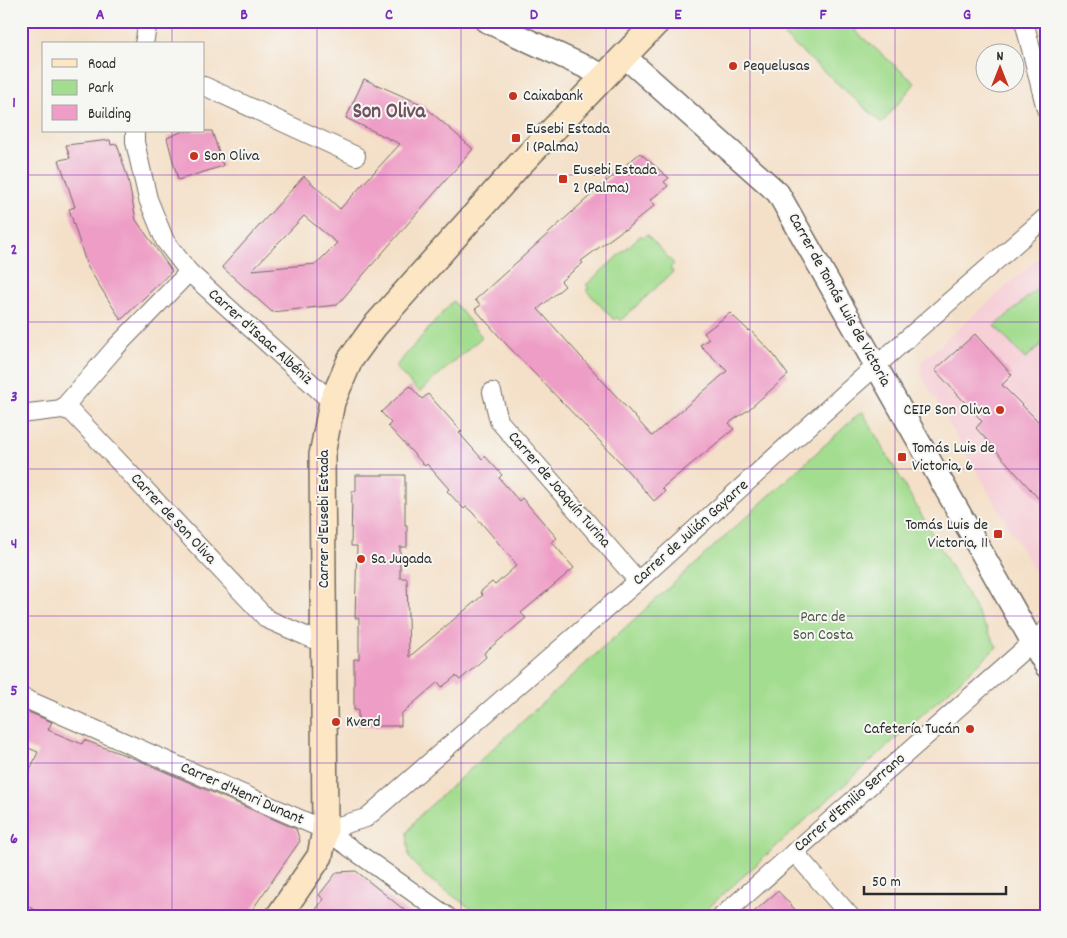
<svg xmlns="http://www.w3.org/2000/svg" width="1067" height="938" viewBox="0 0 1067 938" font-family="Dekko,sans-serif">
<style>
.built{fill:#f6cfd7}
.green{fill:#a3dd8f;stroke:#67845d}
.building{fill:#ee9ec6;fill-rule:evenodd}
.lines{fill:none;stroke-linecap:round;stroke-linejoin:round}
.minor-casing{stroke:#716a62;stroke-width:20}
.tertiary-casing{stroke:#716a62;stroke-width:25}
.secondary-casing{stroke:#716a62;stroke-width:28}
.minor{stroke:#fff;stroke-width:18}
.tertiary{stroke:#fff;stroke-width:22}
.secondary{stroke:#fce6c4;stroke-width:25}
.grid{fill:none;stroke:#7b2cbf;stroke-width:1;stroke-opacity:0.55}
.poi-dot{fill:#c8321e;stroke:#f6f6f2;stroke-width:2}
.labels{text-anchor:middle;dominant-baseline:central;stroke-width:4;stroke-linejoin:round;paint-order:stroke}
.poi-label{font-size:16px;fill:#2b2b2b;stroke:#f6f6f2;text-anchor:start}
.street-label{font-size:16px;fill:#2b2b2b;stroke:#f6f6f2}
.park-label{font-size:16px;fill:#495844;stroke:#f6f6f2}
.district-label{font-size:21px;font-weight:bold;fill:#6f5361;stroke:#f6f6f2}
.neatline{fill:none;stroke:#7b2cbf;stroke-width:2}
.grid-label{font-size:16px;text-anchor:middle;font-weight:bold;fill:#7b2cbf}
</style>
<rect width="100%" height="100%" fill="#f6f6f2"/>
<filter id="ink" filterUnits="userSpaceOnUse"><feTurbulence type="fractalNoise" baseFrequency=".02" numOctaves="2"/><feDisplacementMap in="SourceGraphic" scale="10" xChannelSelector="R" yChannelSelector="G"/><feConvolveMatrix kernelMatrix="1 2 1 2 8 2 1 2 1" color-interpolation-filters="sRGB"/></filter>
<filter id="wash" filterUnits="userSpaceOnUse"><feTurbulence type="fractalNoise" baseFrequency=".0096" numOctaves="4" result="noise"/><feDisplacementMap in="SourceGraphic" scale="20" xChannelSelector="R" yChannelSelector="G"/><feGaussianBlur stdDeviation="1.12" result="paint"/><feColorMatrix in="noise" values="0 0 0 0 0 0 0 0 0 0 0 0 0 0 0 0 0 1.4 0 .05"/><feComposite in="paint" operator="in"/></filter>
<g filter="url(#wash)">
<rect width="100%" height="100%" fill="#f4e0c8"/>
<polygon class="built" points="1046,251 1046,590 1045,590 920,373 922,361"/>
<g class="green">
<polygon points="797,21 862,21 855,31 915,83 882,123 784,36"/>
<polygon points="647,234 674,264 670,268 673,272 620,321 617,317 614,320 586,290 589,288 586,285 641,235 643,238"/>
<polygon points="1046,281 1046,340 1025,359 995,326"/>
<polygon points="453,301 482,337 419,392 395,367"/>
<polygon points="862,411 997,647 698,917 483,917 425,876 409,857 407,833 418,817"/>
</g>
<g id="blocks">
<g class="building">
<path d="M 364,79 L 423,105 L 473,149 L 337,305 L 272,312 L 222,267 L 304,176 L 340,209 L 400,144 L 346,118 ZM 304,216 L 337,243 L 316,264 L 252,270 Z"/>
<polygon points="183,131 212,131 223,166 178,180 167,138"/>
<polygon points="110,140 111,145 117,144 128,179 136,220 172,271 121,320 87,266 69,209 75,207 59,160 70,158 66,145"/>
<polygon points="640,153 669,178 664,182 668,186 650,200 655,205 625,230 624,229 581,261 583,263 561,281 565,286 538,309 652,436 727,371 700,345 709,339 704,333 730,313 749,331 750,330 773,354 788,375 748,410 729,423 734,429 662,488 665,491 654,501 618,460 506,344 475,309 481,305 475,300 603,184"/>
<polygon points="975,334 1012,375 1002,385 1046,429 1046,507 976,428 982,421 935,370"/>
<polygon points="410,386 422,399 428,394 462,432 459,433 482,459 485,456 502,475 499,478 519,501 522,498 557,538 552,542 574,568 521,613 526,618 484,653 486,657 460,680 456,676 442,687 438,682 401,714 401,726 358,726 358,710 354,710 354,659 359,659 359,618 355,618 357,546 351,546 352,491 356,491 356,475 405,475 405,525 407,525 407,547 400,547 400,578 407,578 409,657 483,595 480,592 492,582 495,585 517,565 472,512 466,507 464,509 447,491 449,489 427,464 425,466 388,426 391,423 381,412"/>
<polygon points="21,709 52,722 48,730 82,744 84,740 138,760 296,829 300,841 247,917 52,917 21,904 21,790 38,752 21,745"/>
<polygon points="356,871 413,917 310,917 324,899 319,895 337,872"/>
<polygon points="778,891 802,917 748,917"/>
</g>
</g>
</g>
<g filter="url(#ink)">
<use href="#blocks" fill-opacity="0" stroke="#716a62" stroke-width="1"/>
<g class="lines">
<defs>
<g id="minor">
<polyline points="1024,21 1046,109"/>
<polyline points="144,44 148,21"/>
<polyline points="204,86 356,156"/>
<polyline points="135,131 135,142 148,199 165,241 189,272 332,402"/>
<polyline points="492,392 499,421 638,581"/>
<polyline points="62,409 116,347 189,272"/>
<polyline points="21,414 62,409 72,412 267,619 324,644"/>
<polyline points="21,697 325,830 448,917"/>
<polyline points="325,830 366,818 638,581 852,387 1046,217"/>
<polyline points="794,852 851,917"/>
<polyline points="21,914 28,917"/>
<polyline points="721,917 1046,630"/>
</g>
<g id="tertiary">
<polyline points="486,21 605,76"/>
<polyline points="624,56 778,193 1046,666"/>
</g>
<polyline id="secondary" points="278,917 320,856 325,830 322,455 332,402 350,360 374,327 519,165 658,21"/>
</defs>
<use href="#minor" class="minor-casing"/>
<use href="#tertiary" class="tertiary-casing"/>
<use href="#secondary" class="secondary-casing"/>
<use href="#minor" class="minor"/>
<use href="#tertiary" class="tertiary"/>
<use href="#secondary" class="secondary"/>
</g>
</g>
<path class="grid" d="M 172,21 L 172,44M 317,21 L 317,917M 461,21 L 461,917M 606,21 L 606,917M 750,21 L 750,917M 895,21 L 895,917M 172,131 L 172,917M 21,175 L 1046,175M 21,322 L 1046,322M 21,469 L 1046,469M 21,616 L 1046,616M 21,763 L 1046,763"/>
<g class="poi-dot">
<circle cx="733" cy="66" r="5"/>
<circle cx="513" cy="96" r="5"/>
<rect x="511" y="133" width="10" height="10" rx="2.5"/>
<circle cx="194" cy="156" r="5"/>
<rect x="558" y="174" width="10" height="10" rx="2.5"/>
<circle cx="1000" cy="410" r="5"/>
<rect x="897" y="452" width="10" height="10" rx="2.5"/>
<rect x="993" y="529" width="10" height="10" rx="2.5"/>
<circle cx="361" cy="559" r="5"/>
<circle cx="336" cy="722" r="5"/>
<circle cx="970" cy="729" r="5"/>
</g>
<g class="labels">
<g class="poi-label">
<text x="743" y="66">Pequelusas</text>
<text x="523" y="96">Caixabank</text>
<text x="526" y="129">Eusebi Estada<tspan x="526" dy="18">1 (Palma)</tspan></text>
<text x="204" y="156">Son Oliva</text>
<text x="573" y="170">Eusebi Estada<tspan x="573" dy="18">2 (Palma)</tspan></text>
<text x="990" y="410" text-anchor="end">CEIP Son Oliva</text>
<text x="912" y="448">Tomás Luis de<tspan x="912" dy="18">Victoria, 6</tspan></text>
<text x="988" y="525" text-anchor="end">Tomás Luis de<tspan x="988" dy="18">Victoria, 11</tspan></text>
<text x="371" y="559">Sa Jugada</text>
<text x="346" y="722">Kverd</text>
<text x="960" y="729" text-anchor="end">Cafetería Tucán</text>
</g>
<g class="street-label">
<text transform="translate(839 300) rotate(61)">Carrer de Tomás Luis de Victoria</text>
<text transform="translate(260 337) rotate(42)">Carrer d'Isaac Albéniz</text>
<text transform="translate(559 490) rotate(49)">Carrer de Joaquín Turina</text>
<text transform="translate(173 519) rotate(47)">Carrer de Son Oliva</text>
<text transform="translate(324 519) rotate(-90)">Carrer d'Eusebi Estada</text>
<text transform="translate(691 533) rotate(-42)">Carrer de Julián Gayarre</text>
<text transform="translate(242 794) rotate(24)">Carrer d'Henri Dunant</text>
<text transform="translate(850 803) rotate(-41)">Carrer d'Emilio Serrano</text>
</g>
<g class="park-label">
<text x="823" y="617">Parc de<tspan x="823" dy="18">Son Costa</tspan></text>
</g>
<g class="district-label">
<text x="389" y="113">Son Oliva</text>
</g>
</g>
<rect width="1067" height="938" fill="none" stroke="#f6f6f2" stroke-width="55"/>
<rect x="42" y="42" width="162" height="90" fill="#f6f6f2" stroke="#a5a5a2"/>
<rect x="52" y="59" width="25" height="8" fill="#fce6c4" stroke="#a5a5a2"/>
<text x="88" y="68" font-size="15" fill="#2b2b2b">Road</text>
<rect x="52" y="80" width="25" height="15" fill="#a3dd8f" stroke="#a5a5a2"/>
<text x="88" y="92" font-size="15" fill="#2b2b2b">Park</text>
<rect x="52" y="105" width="25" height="15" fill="#ee9ec6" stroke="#a5a5a2"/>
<text x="88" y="118" font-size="15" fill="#2b2b2b">Building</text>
<g transform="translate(1000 68)"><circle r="24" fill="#f6f6f2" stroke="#a5a5a2"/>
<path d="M0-4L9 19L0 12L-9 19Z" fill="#c8321e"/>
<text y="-8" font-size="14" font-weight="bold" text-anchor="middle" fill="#2b2b2b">N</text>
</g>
<path d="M864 886v8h142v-8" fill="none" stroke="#2b2b2b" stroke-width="2.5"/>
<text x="872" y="886" font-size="15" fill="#2b2b2b" stroke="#f6f6f2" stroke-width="4" paint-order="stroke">50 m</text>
<rect x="28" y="28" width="1012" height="882" class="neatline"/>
<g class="grid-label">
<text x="100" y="19">A</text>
<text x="244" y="19">B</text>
<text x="389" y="19">C</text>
<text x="534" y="19">D</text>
<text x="678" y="19">E</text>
<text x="823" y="19">F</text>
<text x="967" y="19">G</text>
<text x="14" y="107">1</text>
<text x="14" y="254">2</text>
<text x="14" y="401">3</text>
<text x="14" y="548">4</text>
<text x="14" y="695">5</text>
<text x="14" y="843">6</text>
</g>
</svg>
